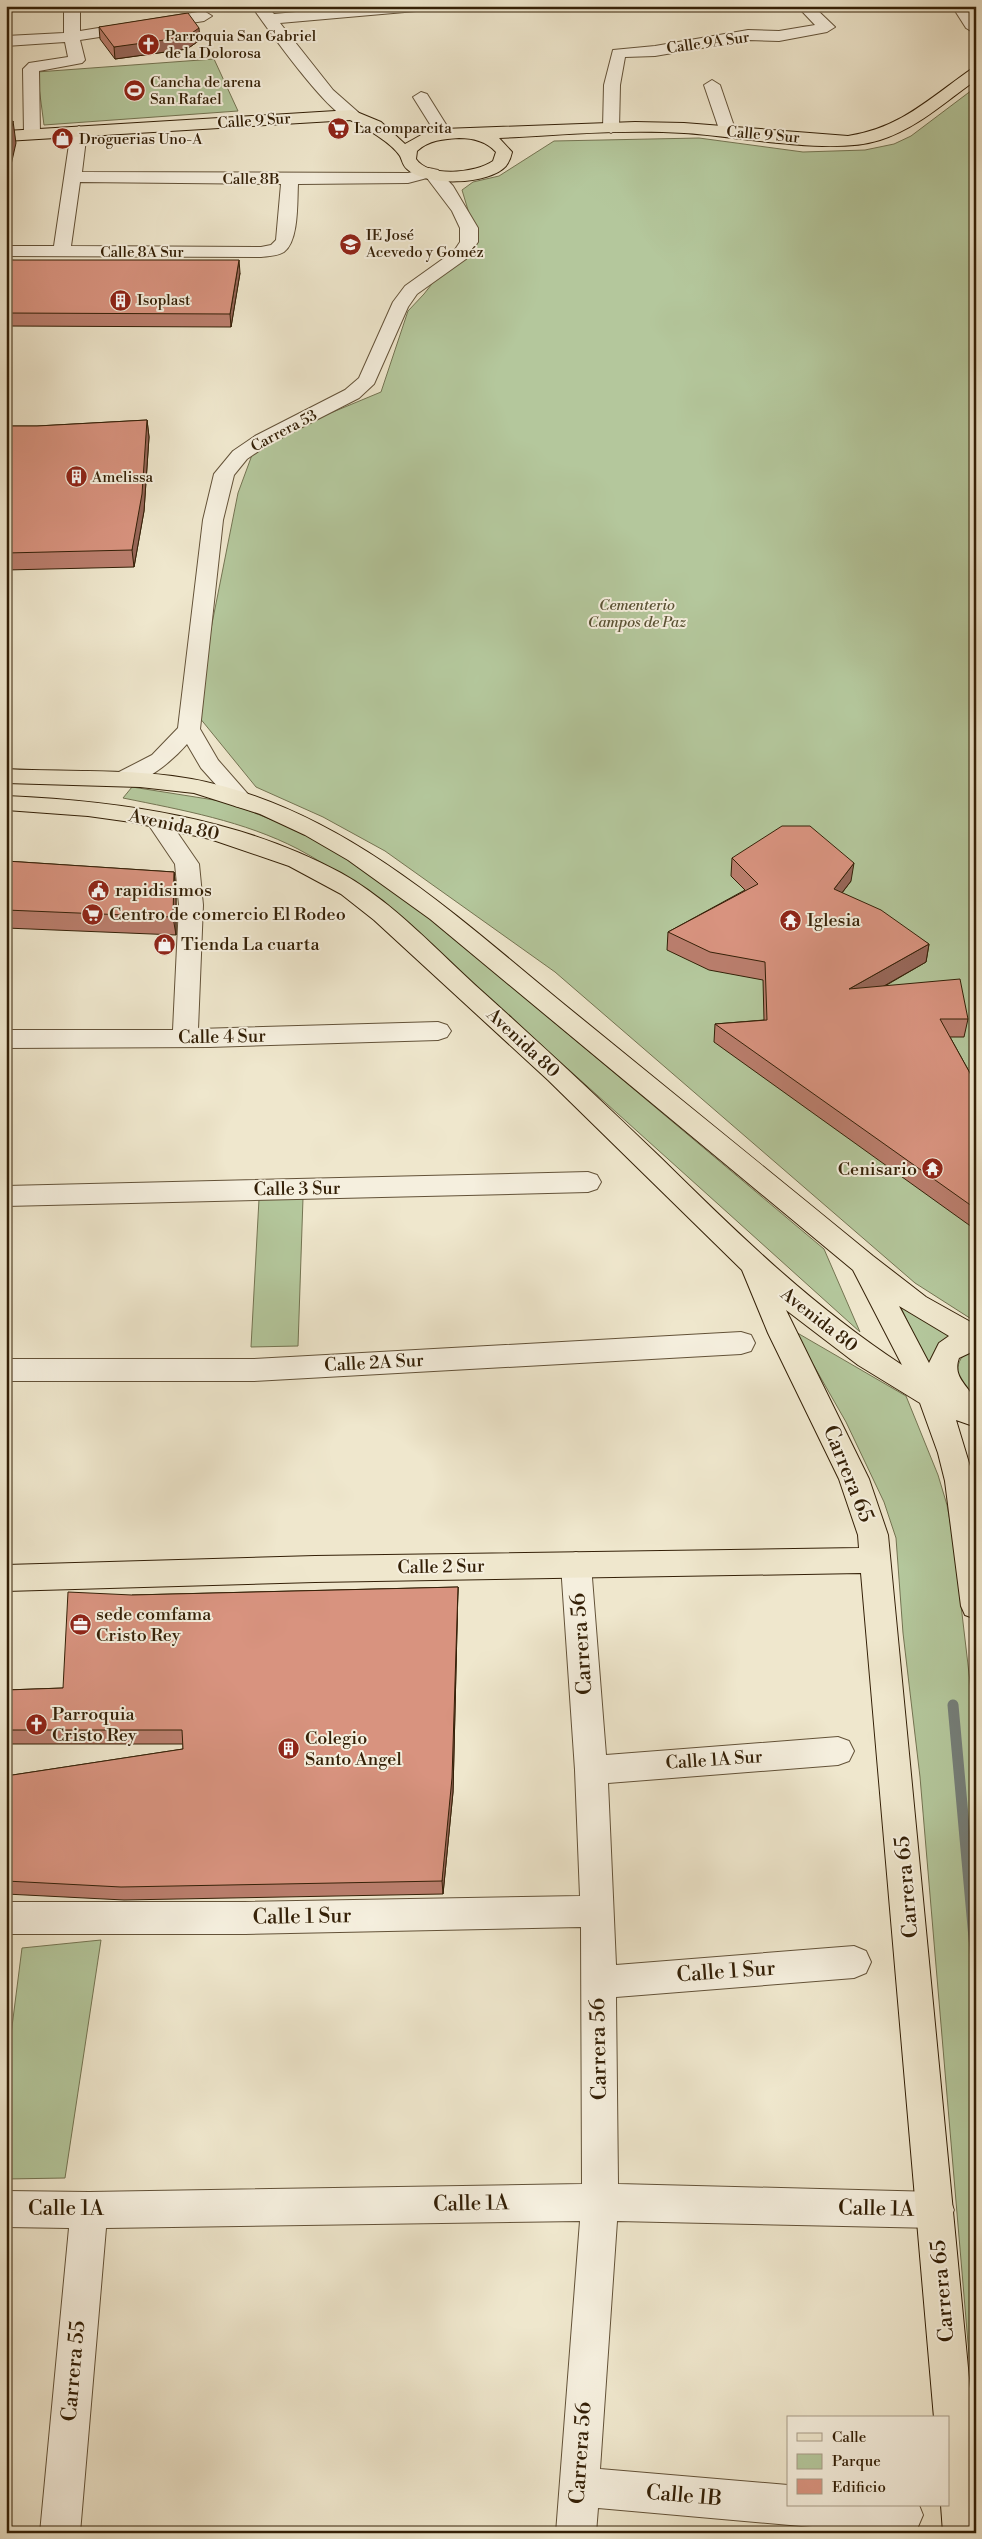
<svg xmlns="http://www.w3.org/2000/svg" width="982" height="2539" viewBox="0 0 982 2539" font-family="'Libre Bodoni',serif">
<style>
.green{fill:#b4c79c;stroke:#747452}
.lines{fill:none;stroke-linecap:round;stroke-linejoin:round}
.stream{stroke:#757e78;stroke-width:11}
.minor-casing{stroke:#635238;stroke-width:2}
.major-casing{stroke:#342007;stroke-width:2}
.minor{fill:#f5efde;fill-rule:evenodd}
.major{fill:#efe7cd;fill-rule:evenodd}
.wall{fill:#ba7e6d;stroke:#342007}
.shaded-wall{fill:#976759;stroke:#342007}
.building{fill:#d8937f;stroke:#342007}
.labels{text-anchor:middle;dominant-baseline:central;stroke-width:4;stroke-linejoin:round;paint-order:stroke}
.far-poi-label{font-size:15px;fill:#342007;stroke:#f5efde;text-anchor:start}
.far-street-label{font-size:15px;fill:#342007;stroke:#f5efde}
.far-park-label{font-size:15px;font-style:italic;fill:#5a5234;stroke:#f5efde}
.street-label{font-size:18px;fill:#342007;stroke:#f5efde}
.poi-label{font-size:18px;fill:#342007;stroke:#f5efde;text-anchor:start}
.near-street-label{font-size:21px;fill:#342007;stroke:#f5efde}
</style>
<rect width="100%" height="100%" fill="#efe7cd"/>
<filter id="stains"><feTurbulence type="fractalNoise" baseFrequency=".004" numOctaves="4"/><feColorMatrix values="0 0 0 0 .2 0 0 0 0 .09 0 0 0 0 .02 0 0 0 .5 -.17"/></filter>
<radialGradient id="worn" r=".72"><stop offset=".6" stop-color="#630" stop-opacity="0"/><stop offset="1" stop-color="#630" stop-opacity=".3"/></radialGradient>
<g class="green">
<polygon points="214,59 238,111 44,125 37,72"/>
<polygon points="976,87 976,1322 915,1283 555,972 385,851 323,817 256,787 199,717 199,689 238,493 252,455 316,419 381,392 408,311 424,294 474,230 462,190 473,182 499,176 554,141 699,138 803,152 865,150 894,144 911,136"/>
<path d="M 132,787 L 227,802 L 300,831 L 336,851 L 424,913 L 824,1249 L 860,1332 L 405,922 C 370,897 336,869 298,849 C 244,821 182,810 123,798 Z"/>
<polygon points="303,1198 298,1346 251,1347 259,1199"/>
<polygon points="897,1299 951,1334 932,1374"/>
<polygon points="794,1331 906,1396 938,1475 947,1505 953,1537 976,1733 976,2437 920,1777 903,1633 896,1538 884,1502 846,1422"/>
<path d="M 974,1350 L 976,1351 L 976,1396 C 961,1391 951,1370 963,1356 C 965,1354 971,1352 974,1350 Z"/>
<polygon points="101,1940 65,2178 6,2179 6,2074 22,1948"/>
</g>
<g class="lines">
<polyline class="stream" points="953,1705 976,1960"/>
<defs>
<g id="minor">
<polygon points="64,6 80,6 80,31 204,11 212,16 204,21 80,40 85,60 82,63 39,71 40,134 32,139 26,137 24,134 23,69 29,63 68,57 65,42 6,46 6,36 64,33"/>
<path d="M 255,6 L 267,6 L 274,14 L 362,6 L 423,6 L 416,11 L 280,23 L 333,90 L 358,112 L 360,115 L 358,118 C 354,119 350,120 346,118 C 323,106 270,32 253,8 Z"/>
<polygon points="797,6 813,6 835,27 827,32 779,41 748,40 655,56 625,57 620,85 619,128 611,133 603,128 604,85 613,50 655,46 748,30 779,31 815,25"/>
<polygon points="952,6 967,6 976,21 976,34 966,28"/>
<polygon points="712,80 720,85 736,132 734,135 728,137 720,132 704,85"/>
<polygon points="421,92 427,94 452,134 450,137 444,139 438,137 413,97"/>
<path d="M 79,126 L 87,131 L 82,172 L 408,173 L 429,168 L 438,170 L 453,186 L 478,228 L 478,242 L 466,259 L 417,294 L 408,307 L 374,384 L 359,398 L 269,444 L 247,459 L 234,475 L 223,520 L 200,729 L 218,760 L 254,801 L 251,806 L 243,808 L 235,806 L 201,768 L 187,744 C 172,761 141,789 117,783 L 114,778 L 117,773 L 152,755 L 178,728 L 203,520 L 214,474 L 233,451 L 255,436 L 345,390 L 359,378 L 393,302 L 405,286 L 454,251 L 460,242 L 460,228 L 452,211 L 427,178 L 408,183 L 298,184 C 297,202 299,241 284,252 C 278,256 268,256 261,257 L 6,256 L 6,246 L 54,246 L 71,131 ZM 80,182 L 281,184 L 276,240 L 271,245 L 261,247 L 71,246 Z"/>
<polygon points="158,814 166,816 199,864 203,905 198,1029 438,1022 447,1025 451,1031 447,1037 438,1040 209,1047 6,1048 6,1030 173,1030 179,905 175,864 146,821 150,816"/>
<polygon points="588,1172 597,1175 601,1182 597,1189 588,1192 6,1206 6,1186"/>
<polygon points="741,1332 751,1335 755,1343 751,1351 741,1354 254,1381 6,1381 6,1359 254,1359"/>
<polygon points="576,1552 587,1556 591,1565 606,1755 838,1737 849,1741 854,1751 849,1761 838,1765 608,1783 616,1965 854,1946 866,1951 871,1962 866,1973 854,1978 616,1997 618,2184 936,2192 949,2197 954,2210 949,2223 936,2228 617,2221 600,2469 788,2485 788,2505 919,2505 923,2515 917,2529 908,2533 879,2533 598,2508 596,2533 556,2533 580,2221 106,2228 80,2533 40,2533 69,2228 6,2227 6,2191 89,2192 582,2184 581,1927 245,1934 6,1934 6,1902 245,1902 580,1896 575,1770 561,1565 565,1556"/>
</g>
<g id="major">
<path d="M 976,68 L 976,80 C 945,102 916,129 880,140 C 831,156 738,136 684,133 C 623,129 560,135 499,138 L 512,152 C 511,157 509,162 506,166 C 489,185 425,187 407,169 C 403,166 402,160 400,156 C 392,143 363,126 350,120 L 6,141 L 6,131 L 352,110 L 381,122 L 405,144 L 423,134 L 443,129 L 635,122 L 684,123 L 848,136 C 900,128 929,99 970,70 ZM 459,138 C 473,138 486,141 496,152 L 493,161 C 476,173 429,178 416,159 L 417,151 C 429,140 443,139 459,138 Z"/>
<path d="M 6,769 C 79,773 155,766 226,787 C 359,824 461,920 565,1005 C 668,1089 771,1172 873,1256 L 926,1297 L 976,1325 L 976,1350 L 959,1358 C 952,1377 968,1385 975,1400 C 978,1406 976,1420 976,1427 L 956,1420 L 976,1486 L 976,1619 L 965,1615 L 961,1606 L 945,1481 L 938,1453 L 920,1403 L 858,1365 L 786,1310 L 869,1479 L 888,1535 L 976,2451 L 976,2533 L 943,2533 L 941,2505 L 948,2505 L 948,2418 L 934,2418 L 861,1573 L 315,1582 L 6,1591 L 6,1565 L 315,1556 L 859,1548 L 858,1535 L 839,1479 L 768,1333 L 742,1270 L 548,1080 L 374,920 L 341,894 L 289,866 L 210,839 L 131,822 L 88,816 L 6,810 L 6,796 C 120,801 240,818 341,873 C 395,903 438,952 484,993 C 544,1047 603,1102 661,1158 C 737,1233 812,1306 902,1365 L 853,1270 L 430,919 L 348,860 L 305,835 L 260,814 L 194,793 L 140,787 L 6,783 ZM 899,1306 L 949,1336 L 939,1343 L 929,1363 Z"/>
</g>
</defs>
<use href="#minor" class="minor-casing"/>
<use href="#major" class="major-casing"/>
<use href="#minor" class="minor"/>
<use href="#major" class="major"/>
</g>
<g class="wall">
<polygon points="99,27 200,40 187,49 115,59 100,39"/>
<polygon points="6,260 240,273 231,327 6,326"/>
<polygon points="147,420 149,437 144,511 134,567 6,570 6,426 37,426"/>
<polygon points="732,858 851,881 842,893 929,944 926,962 885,986 968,1019 964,1037 950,1037 976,1084 976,1230 714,1042 715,1024 764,1020 763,980 709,970 667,950 668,932 745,890 731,876"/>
<polygon points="6,861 174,872 176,890 176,935 6,928"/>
<polygon points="458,1587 453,1792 443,1894 124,1900 6,1894 6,1776 183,1749 183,1744 6,1744 6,1690 63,1688 132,1595"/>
</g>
<g class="shaded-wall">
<polygon points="199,28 200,40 187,49 115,59 114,47"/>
<polygon points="13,121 16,143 6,187 6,150"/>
<polygon points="239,260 240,273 231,327 230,314"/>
<polygon points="147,420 149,437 144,511 134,567 132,550"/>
<polygon points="854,863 851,881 831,907 834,889"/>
<polygon points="174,872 176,890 176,935 173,917"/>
<polygon points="929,944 926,962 847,1007 849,989"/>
<polygon points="458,1587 453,1792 443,1894 442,1881"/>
</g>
<g class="building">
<polygon points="188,13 199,28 186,37 114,47 99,27"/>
<polygon points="13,121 6,150 6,122"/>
<polygon points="6,260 239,260 230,314 6,313"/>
<polygon points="147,420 142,494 132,550 6,553 6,426 37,426"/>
<polygon points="782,826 810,826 854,863 834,889 881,910 929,944 849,989 960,979 968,1019 940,1019 976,1084 976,1209 715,1024 767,1020 765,962 710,952 668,932 758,884 732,858"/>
<polygon points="6,861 174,872 173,917 6,910"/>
<polygon points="458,1587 452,1778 442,1881 121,1887 6,1881 6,1776 183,1749 182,1730 6,1730 6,1690 63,1688 68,1592 132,1595"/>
</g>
<defs>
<symbol id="church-disc" viewBox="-11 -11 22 22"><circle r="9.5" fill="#8f2418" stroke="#f5efde"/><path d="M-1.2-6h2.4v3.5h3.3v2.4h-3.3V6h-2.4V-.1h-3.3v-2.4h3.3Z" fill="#fff"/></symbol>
<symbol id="stadium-disc" viewBox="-11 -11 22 22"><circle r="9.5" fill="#8f2418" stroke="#f5efde"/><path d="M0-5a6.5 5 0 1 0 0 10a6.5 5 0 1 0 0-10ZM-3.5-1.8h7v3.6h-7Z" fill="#fff"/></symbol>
<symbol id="supermarket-disc" viewBox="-11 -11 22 22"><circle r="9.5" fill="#8f2418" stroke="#f5efde"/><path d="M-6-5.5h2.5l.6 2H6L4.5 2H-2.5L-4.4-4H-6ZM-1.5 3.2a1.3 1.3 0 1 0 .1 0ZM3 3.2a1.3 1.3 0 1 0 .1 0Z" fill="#fff"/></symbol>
<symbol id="shop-disc" viewBox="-11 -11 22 22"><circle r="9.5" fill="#8f2418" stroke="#f5efde"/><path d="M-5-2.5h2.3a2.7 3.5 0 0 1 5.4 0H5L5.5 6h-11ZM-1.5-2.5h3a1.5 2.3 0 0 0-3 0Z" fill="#fff"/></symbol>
<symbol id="school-disc" viewBox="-11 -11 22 22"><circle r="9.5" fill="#8f2418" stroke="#f5efde"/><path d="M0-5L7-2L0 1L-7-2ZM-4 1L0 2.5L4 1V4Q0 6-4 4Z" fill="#fff"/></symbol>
<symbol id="building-disc" viewBox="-11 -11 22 22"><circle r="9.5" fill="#8f2418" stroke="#f5efde"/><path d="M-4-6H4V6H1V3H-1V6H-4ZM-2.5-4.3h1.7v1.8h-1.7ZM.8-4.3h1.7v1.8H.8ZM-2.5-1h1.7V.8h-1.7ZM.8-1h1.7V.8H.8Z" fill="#fff"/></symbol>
<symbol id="civic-disc" viewBox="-11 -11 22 22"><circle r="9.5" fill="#8f2418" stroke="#f5efde"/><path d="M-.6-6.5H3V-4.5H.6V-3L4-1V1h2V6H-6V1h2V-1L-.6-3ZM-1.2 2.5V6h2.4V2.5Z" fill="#fff"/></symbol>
<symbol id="temple-disc" viewBox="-11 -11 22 22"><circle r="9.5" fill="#8f2418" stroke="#f5efde"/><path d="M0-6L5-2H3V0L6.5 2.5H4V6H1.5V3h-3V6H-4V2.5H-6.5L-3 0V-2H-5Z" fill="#fff"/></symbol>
<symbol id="office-disc" viewBox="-11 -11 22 22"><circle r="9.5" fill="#8f2418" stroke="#f5efde"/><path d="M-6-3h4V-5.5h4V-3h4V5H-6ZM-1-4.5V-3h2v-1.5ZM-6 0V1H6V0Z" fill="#fff"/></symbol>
</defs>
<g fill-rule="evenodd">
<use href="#church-disc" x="136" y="32" width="25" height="25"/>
<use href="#stadium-disc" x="122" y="78" width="25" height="25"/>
<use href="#supermarket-disc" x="326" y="116" width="25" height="25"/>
<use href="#shop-disc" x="50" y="126" width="25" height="25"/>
<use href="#school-disc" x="338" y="232" width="25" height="25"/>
<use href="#building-disc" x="108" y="288" width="25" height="25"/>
<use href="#building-disc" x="64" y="464" width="25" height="25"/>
<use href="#civic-disc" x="86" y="878" width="25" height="25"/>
<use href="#supermarket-disc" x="80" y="902" width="25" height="25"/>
<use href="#temple-disc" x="778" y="908" width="25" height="25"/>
<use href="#shop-disc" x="152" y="932" width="25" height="25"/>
<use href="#temple-disc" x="920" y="1156" width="25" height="25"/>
<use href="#office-disc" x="68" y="1612" width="25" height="25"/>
<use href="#church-disc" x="24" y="1712" width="25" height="25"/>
<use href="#building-disc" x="276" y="1736" width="25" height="25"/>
</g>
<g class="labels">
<g class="far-poi-label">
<text x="165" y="36">Parroquia San Gabriel<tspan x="165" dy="17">de la Dolorosa</tspan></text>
<text x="150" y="82">Cancha de arena<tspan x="150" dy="17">San Rafael</tspan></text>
<text x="354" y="128">La comparcita</text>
<text x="79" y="139">Droguerias Uno-A</text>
<text x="366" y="235">IE José<tspan x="366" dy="17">Acevedo y Goméz</tspan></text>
<text x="137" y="300">Isoplast</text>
<text x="92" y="477">Amelissa</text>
</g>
<g class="far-street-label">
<text transform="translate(708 43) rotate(-8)">Calle 9A Sur</text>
<text transform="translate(254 121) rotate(-4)">Calle 9 Sur</text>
<text transform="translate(763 135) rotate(5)">Calle 9 Sur</text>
<text x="251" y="179">Calle 8B</text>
<text x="142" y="252">Calle 8A Sur</text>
<text transform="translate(284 431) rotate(-28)">Carrera 53</text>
</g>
<g class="far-park-label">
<text x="637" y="605">Cementerio<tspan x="637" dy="17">Campos de Paz</tspan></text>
</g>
<g class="street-label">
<text transform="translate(174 825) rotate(12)">Avenida 80</text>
<text transform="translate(222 1037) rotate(-1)">Calle 4 Sur</text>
<text transform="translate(523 1043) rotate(43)">Avenida 80</text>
<text transform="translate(297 1189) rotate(-1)">Calle 3 Sur</text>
<text transform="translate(819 1320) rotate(38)">Avenida 80</text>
<text transform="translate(374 1363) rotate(-3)">Calle 2A Sur</text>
<text transform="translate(441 1567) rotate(-1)">Calle 2 Sur</text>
<text transform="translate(714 1760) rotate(-4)">Calle 1A Sur</text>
</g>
<g class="poi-label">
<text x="115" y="890">rapidisimos</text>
<text x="109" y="914">Centro de comercio El Rodeo</text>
<text x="807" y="920">Iglesia</text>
<text x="181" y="944">Tienda La cuarta</text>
<text x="917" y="1169" text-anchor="end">Cenisario</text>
<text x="96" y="1614">sede comfama<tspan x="96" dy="21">Cristo Rey</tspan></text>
<text x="52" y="1714">Parroquia<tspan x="52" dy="21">Cristo Rey</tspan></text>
<text x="305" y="1738">Colegio<tspan x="305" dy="21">Santo Angel</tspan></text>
</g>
<g class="near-street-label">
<text transform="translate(848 1474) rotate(68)">Carrera 65</text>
<text transform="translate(582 1644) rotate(-94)">Carrera 56</text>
<text transform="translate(907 1887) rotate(-95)">Carrera 65</text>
<text transform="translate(302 1917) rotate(-1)">Calle 1 Sur</text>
<text transform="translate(726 1972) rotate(-4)">Calle 1 Sur</text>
<text transform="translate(599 2049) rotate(-91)">Carrera 56</text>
<text transform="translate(471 2204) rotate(-1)">Calle 1A</text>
<text x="66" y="2209">Calle 1A</text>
<text transform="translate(876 2209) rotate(1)">Calle 1A</text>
<text transform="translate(943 2291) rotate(-95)">Carrera 65</text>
<text transform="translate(74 2371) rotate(-85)">Carrera 55</text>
<text transform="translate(581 2453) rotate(-86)">Carrera 56</text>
<text transform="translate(684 2496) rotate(5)">Calle 1B</text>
</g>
</g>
<rect width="982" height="2539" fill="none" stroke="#efe7cd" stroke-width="25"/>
<rect x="8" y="8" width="967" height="2524" fill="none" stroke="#342007" stroke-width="2.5"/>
<rect x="12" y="12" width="957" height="2514" fill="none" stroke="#342007"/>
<rect x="787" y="2416" width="162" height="90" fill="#f5efde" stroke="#a89c88"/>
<rect x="797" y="2433" width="25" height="8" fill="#efe7cd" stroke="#a89c88"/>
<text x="832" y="2442" font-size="15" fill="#342007">Calle</text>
<rect x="797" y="2454" width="25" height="15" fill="#b4c79c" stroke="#a89c88"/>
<text x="832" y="2466" font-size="15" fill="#342007">Parque</text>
<rect x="797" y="2479" width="25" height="15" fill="#d8937f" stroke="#a89c88"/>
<text x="832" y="2492" font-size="15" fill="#342007">Edificio</text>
<rect width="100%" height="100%" filter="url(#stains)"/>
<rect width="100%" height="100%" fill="url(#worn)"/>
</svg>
